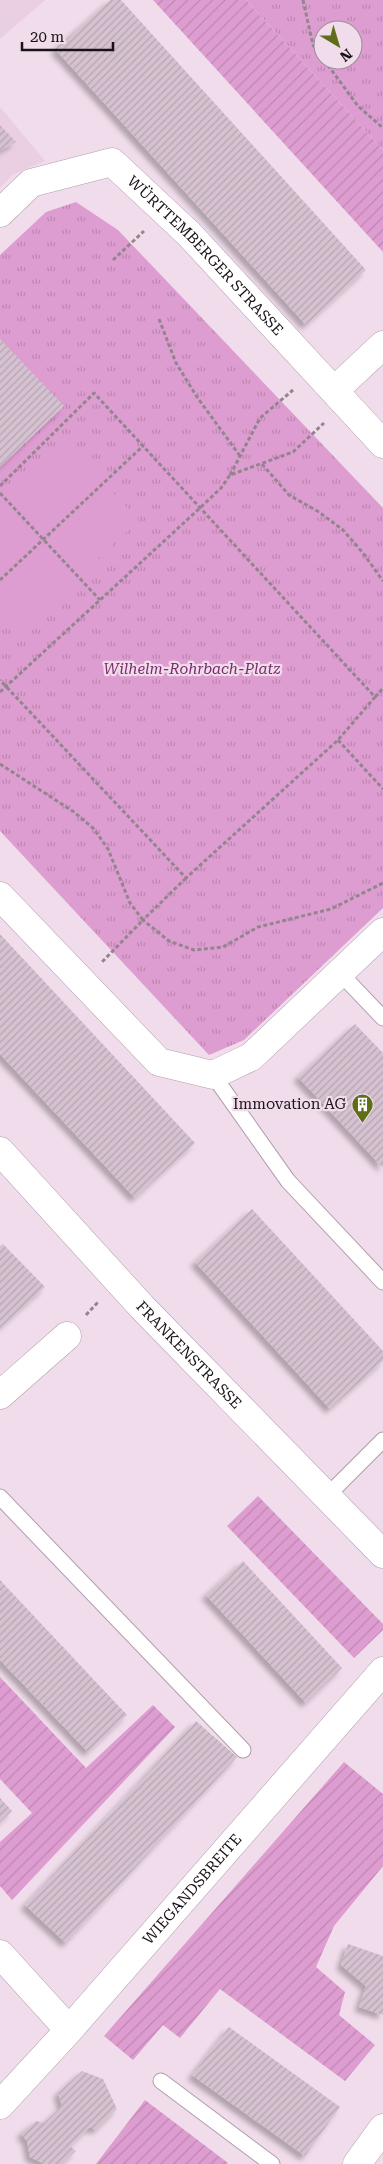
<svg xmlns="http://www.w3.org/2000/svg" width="383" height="2164" viewBox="0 0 383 2164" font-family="'Roboto Serif',serif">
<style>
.built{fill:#eacfe3}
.park{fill:url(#park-tufts);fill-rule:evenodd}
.garden{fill:url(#garden-furrows)}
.pitch{fill:#de9dd0}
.building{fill:url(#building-hatch);filter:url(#shadow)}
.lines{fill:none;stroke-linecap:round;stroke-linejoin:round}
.service-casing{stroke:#b19ead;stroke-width:17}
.minor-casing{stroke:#b19ead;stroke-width:29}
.path{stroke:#938590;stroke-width:3;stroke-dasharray:4 2.5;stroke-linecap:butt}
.service{stroke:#fff;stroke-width:15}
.minor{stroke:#fff;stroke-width:28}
.labels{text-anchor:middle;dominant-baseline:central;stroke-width:4.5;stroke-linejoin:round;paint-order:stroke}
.street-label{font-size:15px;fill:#191218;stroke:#f0dceb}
.park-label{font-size:15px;font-style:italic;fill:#7a2b6d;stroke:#f0dceb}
.poi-label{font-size:15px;fill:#191218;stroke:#f0dceb;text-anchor:end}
</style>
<defs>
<pattern id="park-tufts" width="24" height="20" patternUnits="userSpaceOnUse" patternTransform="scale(1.25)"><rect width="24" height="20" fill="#de9dd0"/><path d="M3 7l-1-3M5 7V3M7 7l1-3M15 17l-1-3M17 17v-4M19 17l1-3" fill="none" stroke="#be86b2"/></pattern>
<pattern id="garden-furrows" width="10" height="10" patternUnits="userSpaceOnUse" patternTransform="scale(1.25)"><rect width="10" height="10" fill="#de9dd0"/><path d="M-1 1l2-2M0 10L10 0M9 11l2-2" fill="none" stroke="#be86b2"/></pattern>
<pattern id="building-hatch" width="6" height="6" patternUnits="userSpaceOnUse" patternTransform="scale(1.25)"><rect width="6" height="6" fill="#d5c1d0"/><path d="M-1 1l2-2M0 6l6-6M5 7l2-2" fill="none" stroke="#b6a5b2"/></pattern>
<filter id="shadow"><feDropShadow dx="-4.5" dy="4.5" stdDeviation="2.5" flood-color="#0004"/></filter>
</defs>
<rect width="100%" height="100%" fill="#f0dceb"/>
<g class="built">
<polygon points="0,0 45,0 0,39"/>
<polygon points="0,107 45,161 12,175 0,188"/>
</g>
<g class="park">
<path d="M 246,0 L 383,0 L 383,150 ZM 323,30 L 353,30 L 353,60 L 323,60 Z"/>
<polygon points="76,202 118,230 383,508 383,908 244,1040 209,1055 0,831 0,255 46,212"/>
</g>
<g class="garden">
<polygon points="153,0 246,0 383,150 383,252"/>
<polygon points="258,1496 383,1624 383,1630 354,1658 227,1526"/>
<polygon points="0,1677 86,1768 153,1705 175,1727 12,1900 0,1886 0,1842 32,1813 0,1779"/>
<polygon points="344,1762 383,1794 383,1866 334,1926 316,1967 345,1992 339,2015 375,2045 345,2081 220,1989 180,2038 163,2025 133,2060 104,2036"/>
<polygon points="145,2100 228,2163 227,2164 96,2164"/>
</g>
<polygon class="pitch" points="67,444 139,520 18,634 0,614 0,505"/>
<g class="building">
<polygon points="110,0 121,0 366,270 306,325 55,49"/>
<polygon points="0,125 16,142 0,151"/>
<polygon points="0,339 64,406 0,467"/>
<polygon points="0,934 195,1143 135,1198 0,1054"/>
<polygon points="355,1024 383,1053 383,1168 298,1077"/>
<polygon points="252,1209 383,1351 383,1361 330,1409 195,1262"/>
<polygon points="3,1244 45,1287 0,1328 0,1246"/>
<polygon points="243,1561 342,1668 306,1703 206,1595"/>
<polygon points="0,1580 127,1715 88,1752 0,1660"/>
<polygon points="196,1721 237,1757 66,1943 25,1905"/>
<polygon points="0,1798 12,1811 0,1822"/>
<polygon points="348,1944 383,1956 383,2015 359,2007 366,1986 341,1965"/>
<polygon points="229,2027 340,2107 305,2156 192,2075"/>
<polygon points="82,2071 103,2079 117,2109 96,2130 90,2127 70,2146 76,2151 62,2164 44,2164 30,2157 27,2141 21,2133 36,2121 44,2123 62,2106 58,2093"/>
</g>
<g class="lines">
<defs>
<g id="service">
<polyline points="340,973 383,1018"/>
<polyline points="213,1075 288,1181 383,1282"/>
<polyline points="327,1496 383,1440"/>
<polyline points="0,1497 243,1750"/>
<polyline points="161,2081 272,2164"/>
</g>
<g id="minor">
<path id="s1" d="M 0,213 L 31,183 L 112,162 L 189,234 L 383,444"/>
<polyline points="335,390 383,345"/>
<polyline points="0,896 159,1062 213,1075 251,1057 383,932"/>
<path id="s2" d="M 0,1151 L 142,1307 L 383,1554"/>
<polyline points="0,1395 67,1336"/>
<polyline points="0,1954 69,2030"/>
<path id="s3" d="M 0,2105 L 69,2030 L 383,1671"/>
<polyline points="357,2164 383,2128"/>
</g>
</defs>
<use href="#service" class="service-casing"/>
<use href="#minor" class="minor-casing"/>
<g class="path">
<polyline points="303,0 313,45 323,58"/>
<polyline points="324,60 358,106 383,128"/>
<polyline points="113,260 144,231"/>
<polyline points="159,319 176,363 197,397 240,456"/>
<polyline points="262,464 289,495 319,512 343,530 363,553 383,581"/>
<polyline points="230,475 260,418 293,390"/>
<polyline points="0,486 94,393 375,697 338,740 186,878 0,680"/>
<polyline points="0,493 100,600"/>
<polyline points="0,580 143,446"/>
<polyline points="0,692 200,508 221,488 230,475 293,452 324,423"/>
<polyline points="375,697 383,688"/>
<polyline points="338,740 383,789"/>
<polyline points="0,764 74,812 94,829 108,849 130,903 143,920 102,962"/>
<polyline points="186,878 143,920 169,941 194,950 223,947 258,927 331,909 383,883"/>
<polyline points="86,1315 99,1301"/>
</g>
<use href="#service" class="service"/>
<use href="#minor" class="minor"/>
</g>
<defs>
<symbol id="building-pin" viewBox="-11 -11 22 30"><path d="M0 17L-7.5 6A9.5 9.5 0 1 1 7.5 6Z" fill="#5e6d18" stroke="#f0dceb"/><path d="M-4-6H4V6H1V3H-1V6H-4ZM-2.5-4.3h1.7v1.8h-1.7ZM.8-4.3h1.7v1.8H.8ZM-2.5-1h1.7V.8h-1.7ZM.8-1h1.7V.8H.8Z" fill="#fff"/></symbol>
</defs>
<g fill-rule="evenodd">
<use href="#building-pin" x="350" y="1092" width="25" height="34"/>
</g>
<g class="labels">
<g class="street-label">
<text stroke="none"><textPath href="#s1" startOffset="259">WÜRTTEMBERGER STRASSE</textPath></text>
<text stroke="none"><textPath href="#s2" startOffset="278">FRANKENSTRASSE</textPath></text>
<text stroke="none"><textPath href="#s3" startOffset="289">WIEGANDSBREITE</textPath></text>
</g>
<g class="park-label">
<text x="192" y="669">Wilhelm-Rohrbach-Platz</text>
</g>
<g class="poi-label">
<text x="346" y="1104">Immovation AG</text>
</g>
</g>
<g transform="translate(338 45) rotate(142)"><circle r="24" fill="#f0dceb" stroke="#9a8b97"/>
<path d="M0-4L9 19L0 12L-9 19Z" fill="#5e6d18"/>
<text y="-8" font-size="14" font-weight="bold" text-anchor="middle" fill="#191218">N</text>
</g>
<path d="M22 42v8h91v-8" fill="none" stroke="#191218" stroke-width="2.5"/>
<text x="30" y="42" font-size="15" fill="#191218" stroke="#f0dceb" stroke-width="4" paint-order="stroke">20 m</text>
</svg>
